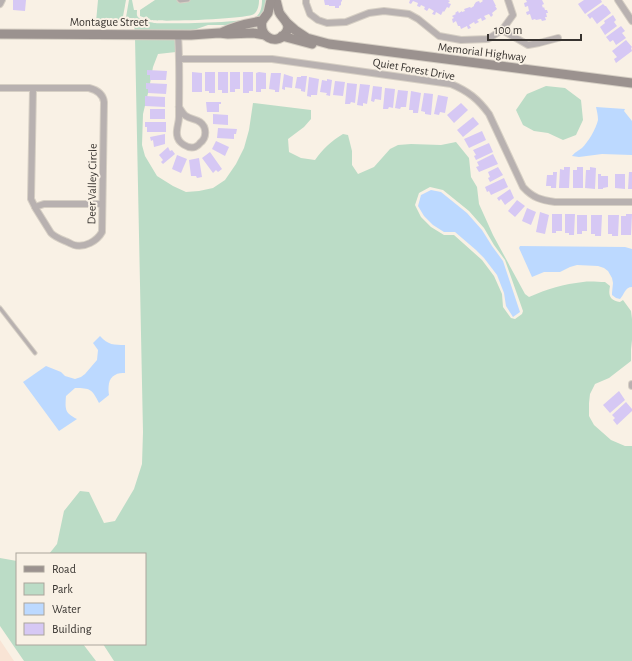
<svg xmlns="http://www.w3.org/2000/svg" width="632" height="661" viewBox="0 0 632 661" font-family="'Alegreya Sans',sans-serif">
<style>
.education{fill:#f9e4d5}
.green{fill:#bbdcc6;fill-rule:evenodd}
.water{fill:#bcd9ff}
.building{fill:#d6c8f4}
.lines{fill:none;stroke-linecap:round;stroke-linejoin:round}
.lane-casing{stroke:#d6cfc4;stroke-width:5}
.street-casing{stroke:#d6cfc4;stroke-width:8}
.secondary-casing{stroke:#d6cfc4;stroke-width:11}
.lane{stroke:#b8b1b0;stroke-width:3}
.street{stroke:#b8b1b0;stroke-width:6}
.secondary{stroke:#9b928f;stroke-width:9}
.labels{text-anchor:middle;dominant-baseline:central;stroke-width:4;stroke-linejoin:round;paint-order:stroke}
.street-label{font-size:12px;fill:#37332f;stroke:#f9f1e5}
</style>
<rect width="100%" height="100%" fill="#f9f1e5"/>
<polygon class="education" points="0,640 14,661 0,661"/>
<g class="green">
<polygon points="98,0 126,0 122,22 96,22"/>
<path d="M 129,0 L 132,0 L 134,10 L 137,10 C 137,13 136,16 139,18 C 143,21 150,22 154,23 C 168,24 248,23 256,17 C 261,13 262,6 262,0 L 267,0 L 265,11 L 261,17 L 230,25 L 208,25 L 191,31 L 135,31 L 134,26 L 100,26 L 100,25 L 124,24 L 125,23 Z"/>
<path d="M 155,0 L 259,0 C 259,5 258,11 254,14 C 248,19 162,22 151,20 C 148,19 143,17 140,16 L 140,10 Z"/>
<path d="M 135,38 L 175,38 L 176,52 L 158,54 L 153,67 L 149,89 L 143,114 L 142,145 L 145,156 L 157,176 L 173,186 L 186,192 L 199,191 L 213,188 L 225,180 L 236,164 L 244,148 L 249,130 L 253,103 L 311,110 L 311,119 L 304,127 L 288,139 L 289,152 L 301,158 L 315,160 C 323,149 331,141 343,134 L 348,135 L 352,151 L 352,165 L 358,174 L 374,167 L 390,149 L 398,145 L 411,144 L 441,145 L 456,142 L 469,158 L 471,177 L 477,187 L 479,204 L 493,235 L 525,294 L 529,297 C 547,289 564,284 583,282 C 590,281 598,282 605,282 L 610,286 C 608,296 610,300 620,302 L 623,300 L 631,311 L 632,319 L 632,340 L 631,349 L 631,361 L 609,378 L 595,384 L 590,394 L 589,403 L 589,416 L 594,425 L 611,440 L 625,446 L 632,446 L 632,661 L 114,661 L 103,644 L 145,644 L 145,554 L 49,554 L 57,544 L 64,511 L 80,491 L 89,492 L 104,523 L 115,521 L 134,489 L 142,464 L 143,432 ZM 430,187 L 443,190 L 469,211 L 484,228 L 494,245 L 505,260 L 523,311 L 522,314 L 515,319 L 511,318 L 503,307 L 502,294 L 494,276 L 482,260 L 454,235 L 444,235 L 431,227 L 421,217 L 415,205 L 419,193 Z"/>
<polygon points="546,86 565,88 581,100 583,120 576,135 563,140 548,133 534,131 523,125 516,110 527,94"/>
<polygon points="0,558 17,561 17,644 83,644 96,661 24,661 0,626"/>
</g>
<g class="water">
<path d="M 596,107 L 625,109 L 624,111 L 632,121 L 632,155 L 602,154 L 579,157 L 572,156 C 575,152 578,151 582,148 C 588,142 596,129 598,120 C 598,116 597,111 596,107 Z"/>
<polygon points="431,190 441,192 467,213 482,230 492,246 503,261 520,312 513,317 506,306 504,293 497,275 484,258 476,250 455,232 444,232 433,225 424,216 418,206 421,195"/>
<path d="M 520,246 L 625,247 L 632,249 L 632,287 C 625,287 624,295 620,299 L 616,298 L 612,295 L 612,293 L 613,283 L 612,278 L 608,271 L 604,268 L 598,266 L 577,265 L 570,267 L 560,272 L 544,272 L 532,277 L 519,248 Z"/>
<path d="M 100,336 C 108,345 114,345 125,345 L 125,373 C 122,373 118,373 115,375 C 108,378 108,388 109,395 L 99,403 C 92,389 90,388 75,388 L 66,396 C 65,410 65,413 77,419 L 59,431 L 23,382 L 46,366 L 61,372 L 65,376 L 75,379 L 81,377 L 85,374 L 97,360 L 98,350 L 93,343 Z"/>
</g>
<g class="building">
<polygon points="13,0 26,0 25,11 13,10"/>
<polygon points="324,0 342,0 342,1 341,2 341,5 339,6 339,8 335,8 335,6 329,6 329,5 325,5"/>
<polygon points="410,0 448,0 450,1 448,3 451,4 449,8 447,7 444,12 443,11 441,15 436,12 435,15 432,14 434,11 429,8 427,11 424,9 425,7 421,5 420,7 417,6 418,3 413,1 411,4 409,3"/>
<polygon points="482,0 493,0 496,6 495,6 497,9 492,13 493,15 491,17 489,14 484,16 486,19 482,21 481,18 477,20 479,22 475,24 474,22 469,25 471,28 468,29 467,26 461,29 460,26 458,26 456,21 453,23 452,19 454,18 452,16 456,14 455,13 458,11 459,13 462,11 462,12 465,11 464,9 470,7 471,8 474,6 474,5 476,2 479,1 480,3 483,1"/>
<polygon points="526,0 542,0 544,4 542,5 543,8 544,7 545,10 547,10 548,13 546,13 547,17 545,17 546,20 542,21 541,19 536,20 535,19 532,20 530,14 527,15 526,12 529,11 528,6 525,7 524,3 527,2"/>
<polygon points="584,0 601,0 602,2 585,14 578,4"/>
<polygon points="603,4 605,6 606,6 611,13 597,24 592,17 590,19 587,15"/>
<polygon points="613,15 616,20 614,22 617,26 605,35 600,27 605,23 604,21"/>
<polygon points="621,26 625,31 622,33 626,38 616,45 613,40 610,42 606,37"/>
<polygon points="626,40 632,47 631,48 632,51 616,63 614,59 617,57 612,51"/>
<polygon points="147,70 167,71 166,80 150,80 150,75 147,75"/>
<polygon points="192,72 202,73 202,92 192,92"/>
<polygon points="205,72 215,72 215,93 209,93 209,91 205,91"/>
<polygon points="218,72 228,72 228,93 222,93 222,90 218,90"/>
<polygon points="230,72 240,72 240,89 235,89 235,92 230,92"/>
<polygon points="243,72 253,72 253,91 249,91 249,93 243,93"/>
<polygon points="259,72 266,73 266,89 261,89 261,92 256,92 256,73"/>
<polygon points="271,73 281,73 279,92 275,92 275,90 269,89"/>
<polygon points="284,74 293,77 292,88 285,87 285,90 282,89"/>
<polygon points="301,76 307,76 305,92 301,91 301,89 295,88 297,77 301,77"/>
<polygon points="309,77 319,79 317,95 311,95 311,97 307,96"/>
<polygon points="327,79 332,80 330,96 326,95 327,93 320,92 322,80 327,81"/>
<polygon points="335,81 345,82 343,96 333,95"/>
<polygon points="146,83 167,84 166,94 148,93 148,89 146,89"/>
<polygon points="347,83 357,84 355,103 351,102 350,104 345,104"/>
<polygon points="360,84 370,85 367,104 363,103 363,106 357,105"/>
<polygon points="373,86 382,87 381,100 375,99 374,102 371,101"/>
<polygon points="385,88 395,89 393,108 389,107 388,109 383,109"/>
<polygon points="398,90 408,91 406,107 401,107 400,109 395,108"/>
<polygon points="411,91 421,93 418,113 413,113 413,110 409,110"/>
<polygon points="424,93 433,94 431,115 425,114 425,112 421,111"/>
<polygon points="438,95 448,97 445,113 440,112 439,115 434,114"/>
<polygon points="145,96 165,97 165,107 145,106"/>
<polygon points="206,102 221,102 221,104 219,104 219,112 207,112"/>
<polygon points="461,103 468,110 454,123 447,115"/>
<rect x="150" y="109" width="15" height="10"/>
<polygon points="213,114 228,115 228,125 213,124"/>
<polygon points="473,117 479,124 463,137 457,130"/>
<polygon points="145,122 166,122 166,132 147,132 147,127 145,127"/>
<polygon points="218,128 237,129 236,134 234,134 234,139 217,138"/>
<polygon points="482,131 486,140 469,148 464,139"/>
<polygon points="165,134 165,144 154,147 153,140 151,141 150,137"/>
<polygon points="216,141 229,147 225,156 212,149"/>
<polygon points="489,143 493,152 476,160 474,156 476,155 473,150"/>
<polygon points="168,147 170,151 172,150 175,154 163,164 161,162 163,160 159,155"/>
<polygon points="210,152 222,169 218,172 216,170 213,173 202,158"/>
<polygon points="493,154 498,164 479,172 476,167 479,166 477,162"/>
<polygon points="177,155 187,159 181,173 172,169"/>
<polygon points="199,158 202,177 197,178 196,176 191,176 189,160"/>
<polygon points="498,167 503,175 490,182 488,178 490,177 488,172"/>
<polygon points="564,167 570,167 569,188 559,188 560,169 564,170"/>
<polygon points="577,167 583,167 583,188 573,188 573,170 577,170"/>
<polygon points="590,167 596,168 595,189 585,188 586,170 590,170"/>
<polygon points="553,172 557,172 556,188 551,188 551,186 546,186 547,175 553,175"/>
<polygon points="629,172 632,172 632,189 628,189"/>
<polygon points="598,174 601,174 601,176 608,176 608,187 603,188 603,189 598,189"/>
<polygon points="615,174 625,174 625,189 615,188"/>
<polygon points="504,178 508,187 491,195 489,191 487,192 485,187"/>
<polygon points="510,189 514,198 505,205 501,199 499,201 497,198"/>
<polygon points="517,200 525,206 515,217 508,211"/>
<polygon points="527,208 536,212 531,225 522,221"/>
<polygon points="540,212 549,215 545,234 536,232"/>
<polygon points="552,214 562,214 562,231 556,231 556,233 552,233"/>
<polygon points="565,214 575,214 574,235 569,235 569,233 565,233"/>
<polygon points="626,214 632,214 631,235 621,235 621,216 626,216"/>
<polygon points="577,215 587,215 587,231 582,231 582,234 577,234"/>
<polygon points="591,215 602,215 601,236 595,236 595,234 591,234"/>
<polygon points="608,215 619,215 618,236 612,236 612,234 608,234"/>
<polygon points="619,391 625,400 610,413 603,405"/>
<polygon points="626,402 632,409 632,411 617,425 613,420 615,418 612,415"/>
</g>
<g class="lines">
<defs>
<g id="lane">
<polyline points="179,0 180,1 188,0"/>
<polyline points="0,308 35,353"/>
</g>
<g id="street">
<polyline points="306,0 306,3 310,14 318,20 327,23 346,22 369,13 384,11 409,14 418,19 439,36 461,40 488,39 502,30 528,45 539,43 558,38"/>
<polyline points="618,0 632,21"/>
<polyline points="0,4 2,0"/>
<polyline points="502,30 513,15 508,0"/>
<path d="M 178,35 C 180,62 179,89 179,117 C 179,123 176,129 177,135 C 178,143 188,149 195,147 C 197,146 199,145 200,143 C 207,138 207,127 200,122 C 196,119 190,119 186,116 C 183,114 181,110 179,107"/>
<path d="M 180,59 L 272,59 L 451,84 C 468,91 478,99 489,114 L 523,187 C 533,198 541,200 555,202 L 632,202"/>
<path d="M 0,88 L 89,88 C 97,90 103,94 104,102 L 102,232 C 97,241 85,248 74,245 C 71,244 68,242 65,241 C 60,239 55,237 51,233 L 36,209 L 31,199 L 33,88"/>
<polyline points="35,207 44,204 102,204"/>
<polyline points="632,384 632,386"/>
</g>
<g id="secondary">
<path d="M 262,21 C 259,36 275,46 285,34 C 293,24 282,19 279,12 C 278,8 277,4 276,0"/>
<polyline points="287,23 295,30 307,38 329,44 632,83"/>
<path d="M 223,32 C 235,26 249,23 262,21 L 268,13 L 271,0"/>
<polyline points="0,34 191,35 219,33 228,34 253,33 265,35"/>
<polyline points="282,36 312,44"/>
</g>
</defs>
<use href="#lane" class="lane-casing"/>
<use href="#street" class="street-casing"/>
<use href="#secondary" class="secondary-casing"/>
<use href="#lane" class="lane"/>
<use href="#street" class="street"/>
<use href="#secondary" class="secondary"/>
</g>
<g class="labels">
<g class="street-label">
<text x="109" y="22">Montague Street</text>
<text transform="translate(482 52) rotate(7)">Memorial Highway</text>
<text transform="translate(414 69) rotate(10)">Quiet Forest Drive</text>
<text transform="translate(92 184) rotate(-89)">Deer Valley Circle</text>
</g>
</g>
<rect x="16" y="553" width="130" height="92" fill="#f9f1e5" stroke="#aba59c"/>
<rect x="24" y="566" width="20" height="6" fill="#9b928f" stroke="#aba59c"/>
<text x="52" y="573" font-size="12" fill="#37332f">Road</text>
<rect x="24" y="583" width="20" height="12" fill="#bbdcc6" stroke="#aba59c"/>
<text x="52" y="593" font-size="12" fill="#37332f">Park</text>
<rect x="24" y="603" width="20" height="12" fill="#bcd9ff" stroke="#aba59c"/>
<text x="52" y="613" font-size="12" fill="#37332f">Water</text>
<rect x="24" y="623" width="20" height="12" fill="#d6c8f4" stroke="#aba59c"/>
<text x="52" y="633" font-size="12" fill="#37332f">Building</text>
<path d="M488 34v6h93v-6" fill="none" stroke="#37332f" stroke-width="2"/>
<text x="494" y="34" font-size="12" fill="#37332f" stroke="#f9f1e5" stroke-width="3" paint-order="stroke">100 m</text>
</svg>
